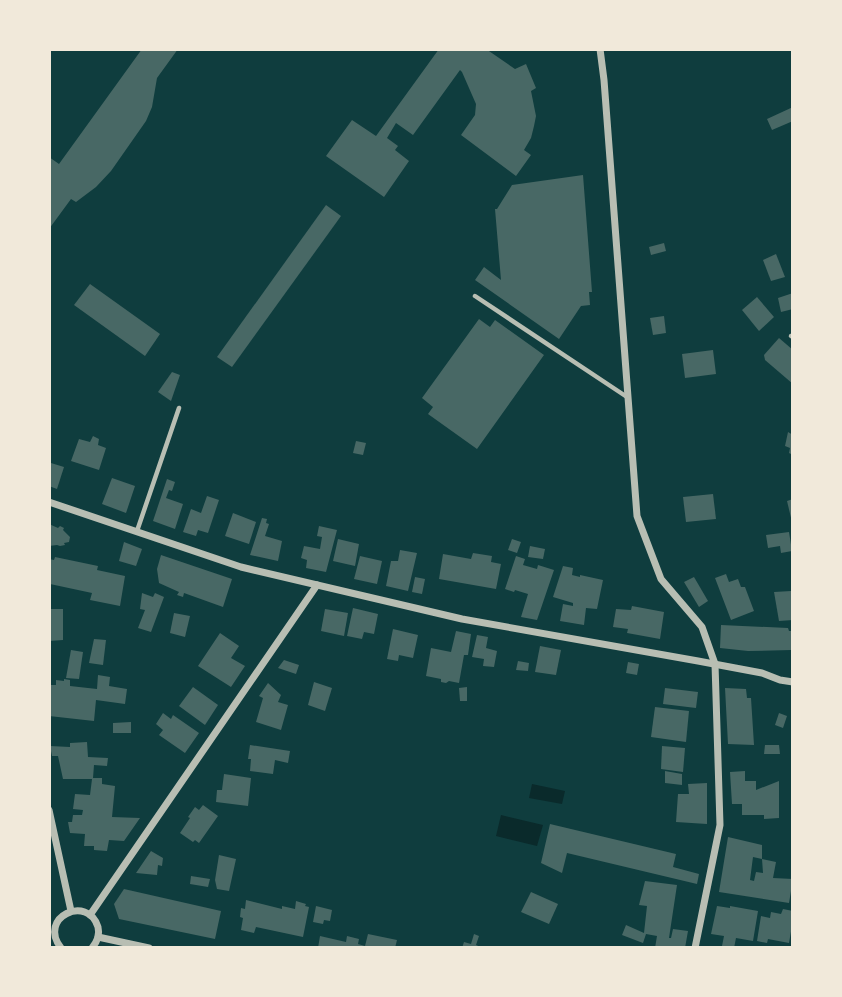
<svg xmlns="http://www.w3.org/2000/svg" width="842" height="997" viewBox="0 0 842 997" font-family="'Golos Text',sans-serif">
<style>
.water{fill:#0a2a2b}
.building{fill:#486865;fill-rule:evenodd}
.lines{fill:none;stroke-linecap:round;stroke-linejoin:round}
.service{stroke:#b8beb3;stroke-width:4.5}
.minor{stroke:#b8beb3;stroke-width:7}
</style>
<rect width="100%" height="100%" fill="#0f3d3e"/>
<g class="water">
<polygon points="532,784 565,791 562,804 529,798"/>
<polygon points="501,815 543,825 537,846 496,836"/>
</g>
<g class="building">
<polygon points="142,49 178,49 157,78 152,107 146,121 111,171 96,187 76,202 71,199 49,229 49,157 59,164"/>
<polygon points="439,49 486,49 515,69 526,64 536,88 531,91 536,116 534,126 531,138 524,150 531,155 516,176 461,135 475,115 476,104 462,72 460,70 413,135 396,123 387,138 398,146 395,150 409,161 384,197 326,156 352,120 376,136"/>
<polygon points="793,107 793,121 772,130 767,119"/>
<polygon points="583,175 592,292 589,292 590,305 581,306 559,339 475,280 484,267 501,280 495,209 497,209 512,185"/>
<polygon points="326,205 341,216 232,367 217,357"/>
<polygon points="664,243 666,251 651,255 649,247"/>
<polygon points="776,254 785,277 771,281 763,260"/>
<polygon points="90,284 160,334 145,356 74,305"/>
<polygon points="793,293 793,309 781,312 778,298"/>
<polygon points="757,297 774,317 759,331 742,310"/>
<polygon points="664,316 666,333 653,335 650,318"/>
<polygon points="479,319 490,327 495,320 544,355 477,449 428,414 433,407 422,398"/>
<polygon points="779,338 793,350 793,384 765,360 764,355"/>
<polygon points="713,350 716,374 685,378 682,354"/>
<polygon points="172,372 180,375 171,401 158,392"/>
<polygon points="788,432 793,435 793,455 789,453 790,448 785,446"/>
<polygon points="93,436 99,439 98,445 106,448 99,470 71,461 79,439 90,442"/>
<polygon points="356,441 366,443 363,455 353,453"/>
<polygon points="51,463 64,467 57,489 49,486 49,469"/>
<polygon points="112,478 135,486 126,513 102,504"/>
<polygon points="167,479 175,482 172,491 169,490 166,498 183,504 175,529 153,521"/>
<polygon points="713,494 716,519 686,522 683,497"/>
<polygon points="207,496 219,500 208,533 198,530 196,536 183,532 191,509 201,513"/>
<polygon points="793,499 793,522 792,522 787,501"/>
<polygon points="233,513 256,522 249,544 225,536"/>
<polygon points="262,518 267,519 266,523 269,524 265,536 282,541 278,561 250,555"/>
<polygon points="49,524 58,528 60,526 64,528 63,530 70,537 69,542 64,543 65,545 60,546 57,545 49,546"/>
<polygon points="319,526 337,530 326,572 306,568 307,560 301,558 304,546 320,549 322,537 317,536"/>
<polygon points="789,532 792,551 781,553 780,546 768,548 766,535"/>
<polygon points="338,539 359,544 355,566 333,561"/>
<polygon points="512,539 521,542 517,553 508,550"/>
<polygon points="124,542 142,549 136,566 119,561"/>
<polygon points="530,546 545,549 543,559 528,557"/>
<polygon points="400,550 417,553 408,591 386,586 391,561 398,561"/>
<polygon points="473,553 492,556 491,562 501,564 496,589 439,579 443,554 471,559"/>
<polygon points="161,555 232,579 223,607 184,593 183,597 177,595 179,592 159,583 157,569"/>
<polygon points="360,556 382,561 377,584 354,579"/>
<polygon points="516,556 525,559 523,565 537,569 538,565 554,570 537,620 521,617 528,594 515,590 514,592 505,589"/>
<polygon points="55,557 98,566 97,570 125,576 120,606 90,600 92,593 50,584 49,559 54,560"/>
<polygon points="563,566 573,568 572,575 580,577 580,575 603,580 597,609 586,608 584,625 560,621 563,604 573,606 573,603 553,597"/>
<polygon points="726,574 729,582 738,579 741,587 745,587 754,611 731,620 715,578"/>
<polygon points="415,577 425,579 422,594 412,592"/>
<polygon points="694,577 708,601 699,607 684,582"/>
<polygon points="791,591 793,620 779,621 774,592"/>
<polygon points="142,593 153,597 155,593 164,597 151,632 138,628 145,610 140,609"/>
<polygon points="632,606 664,612 660,639 627,633 628,629 613,627 616,609 631,610"/>
<polygon points="353,608 378,614 374,634 364,632 362,639 347,636"/>
<polygon points="49,609 63,609 63,640 49,641"/>
<polygon points="325,609 348,613 344,636 321,631"/>
<polygon points="174,613 190,616 185,637 170,633"/>
<polygon points="721,625 788,628 789,631 793,631 793,648 791,650 748,651 720,648"/>
<polygon points="393,629 418,635 413,658 399,655 398,661 387,659"/>
<polygon points="456,631 471,634 468,655 464,655 459,683 449,681 446,683 441,682 441,679 426,676 431,648 451,652"/>
<polygon points="220,633 239,646 231,658 245,666 231,687 198,666"/>
<polygon points="477,635 488,637 486,648 497,651 494,667 483,666 484,659 472,657"/>
<polygon points="94,639 106,640 103,665 89,663"/>
<polygon points="540,646 561,650 556,675 535,672"/>
<polygon points="71,650 83,652 79,679 66,678"/>
<polygon points="284,660 299,665 296,674 278,668"/>
<polygon points="518,661 529,663 528,671 516,670"/>
<polygon points="628,662 639,664 637,675 626,673"/>
<polygon points="98,675 110,677 109,686 127,689 125,704 96,700 94,721 49,716 49,685 56,685 56,680 64,681 64,679 70,680 70,686 97,689"/>
<polygon points="314,682 332,688 325,711 308,705"/>
<polygon points="268,683 281,695 278,702 288,705 281,730 256,722 263,698 259,696"/>
<polygon points="193,687 218,705 205,725 179,706"/>
<polygon points="467,687 467,701 460,701 459,688"/>
<polygon points="665,688 698,692 696,708 663,704"/>
<polygon points="725,688 746,689 747,698 751,698 754,745 728,744"/>
<polygon points="655,707 689,711 686,742 651,737"/>
<polygon points="163,713 171,719 173,715 199,733 185,753 159,735 163,730 156,724"/>
<polygon points="779,713 787,716 783,728 775,725"/>
<polygon points="131,722 131,733 113,733 113,723"/>
<polygon points="87,742 88,757 108,758 107,766 94,765 93,778 102,778 102,784 115,786 112,817 140,818 124,841 109,840 107,851 94,850 94,846 84,846 85,834 70,833 68,822 72,822 73,815 82,815 83,810 73,809 75,794 90,795 92,779 63,779 58,756 52,756 50,746 70,747 70,743"/>
<polygon points="250,745 290,751 288,763 275,760 273,774 250,771 251,759 248,759"/>
<polygon points="765,745 779,745 780,754 764,754"/>
<polygon points="662,746 685,748 683,772 661,769"/>
<polygon points="665,771 682,774 682,785 665,783"/>
<polygon points="745,771 745,781 756,781 756,790 779,781 779,818 764,819 764,815 742,815 742,804 732,804 730,772"/>
<polygon points="224,774 251,778 248,806 216,802 217,790 222,790"/>
<polygon points="707,783 707,824 676,822 678,794 689,794 688,784"/>
<polygon points="203,805 218,816 199,843 195,840 193,842 180,833 190,818 188,817 195,807 199,810"/>
<polygon points="550,824 676,854 673,867 699,874 697,884 567,853 562,873 541,863"/>
<path d="M 728,837 L 762,845 L 762,859 L 776,862 L 773,878 L 793,879 L 789,903 L 719,892 ZM 753,857 L 762,859 L 763,873 L 756,872 L 754,881 L 750,880 Z"/>
<polygon points="151,851 163,858 162,866 158,865 157,875 136,873"/>
<polygon points="219,855 236,859 229,891 217,889 215,880"/>
<polygon points="191,876 210,879 208,887 190,884"/>
<polygon points="645,881 677,885 669,938 671,938 673,929 688,931 685,948 655,948 657,936 646,934 643,943 622,935 626,925 644,933 647,906 639,905"/>
<polygon points="124,889 221,911 215,939 119,919 114,904"/>
<polygon points="531,892 558,904 549,924 521,912"/>
<polygon points="246,900 282,909 282,906 295,909 296,901 306,904 305,906 309,907 303,937 256,927 254,933 241,930 243,918 240,917 241,908 245,909"/>
<polygon points="316,906 332,910 330,921 324,920 323,924 313,922"/>
<polygon points="717,906 730,908 730,906 758,911 753,941 736,938 734,948 722,946 724,936 711,934"/>
<polygon points="783,909 793,911 793,920 789,943 768,939 767,943 757,941 761,916 770,918 771,912 781,914"/>
<polygon points="368,934 397,940 395,948 318,948 320,936 346,942 347,936 359,939 358,944 365,946"/>
<polygon points="474,934 479,936 476,945 483,948 462,948 464,942 471,944"/>
</g>
<g class="lines">
<g class="service">
<polyline points="475,296 627,397"/>
<polyline points="791,336 793,337"/>
<polyline points="137,531 179,408"/>
</g>
<g class="minor">
<polyline points="600,49 604,80 637,516 661,579 702,627 715,664 720,825 695,948"/>
<polyline points="49,502 241,567 462,619 698,661 762,673 780,680 793,682"/>
<polyline points="49,810 71,911"/>
<polyline points="90,915 317,585"/>
<polyline points="98,937 149,948"/>
<path d="M 61,948 C 37,917 88,894 98,927 C 100,935 97,942 92,948"/>
</g>
</g>
<rect width="842" height="997" fill="none" stroke="#f1e9da" stroke-width="102"/>
</svg>
